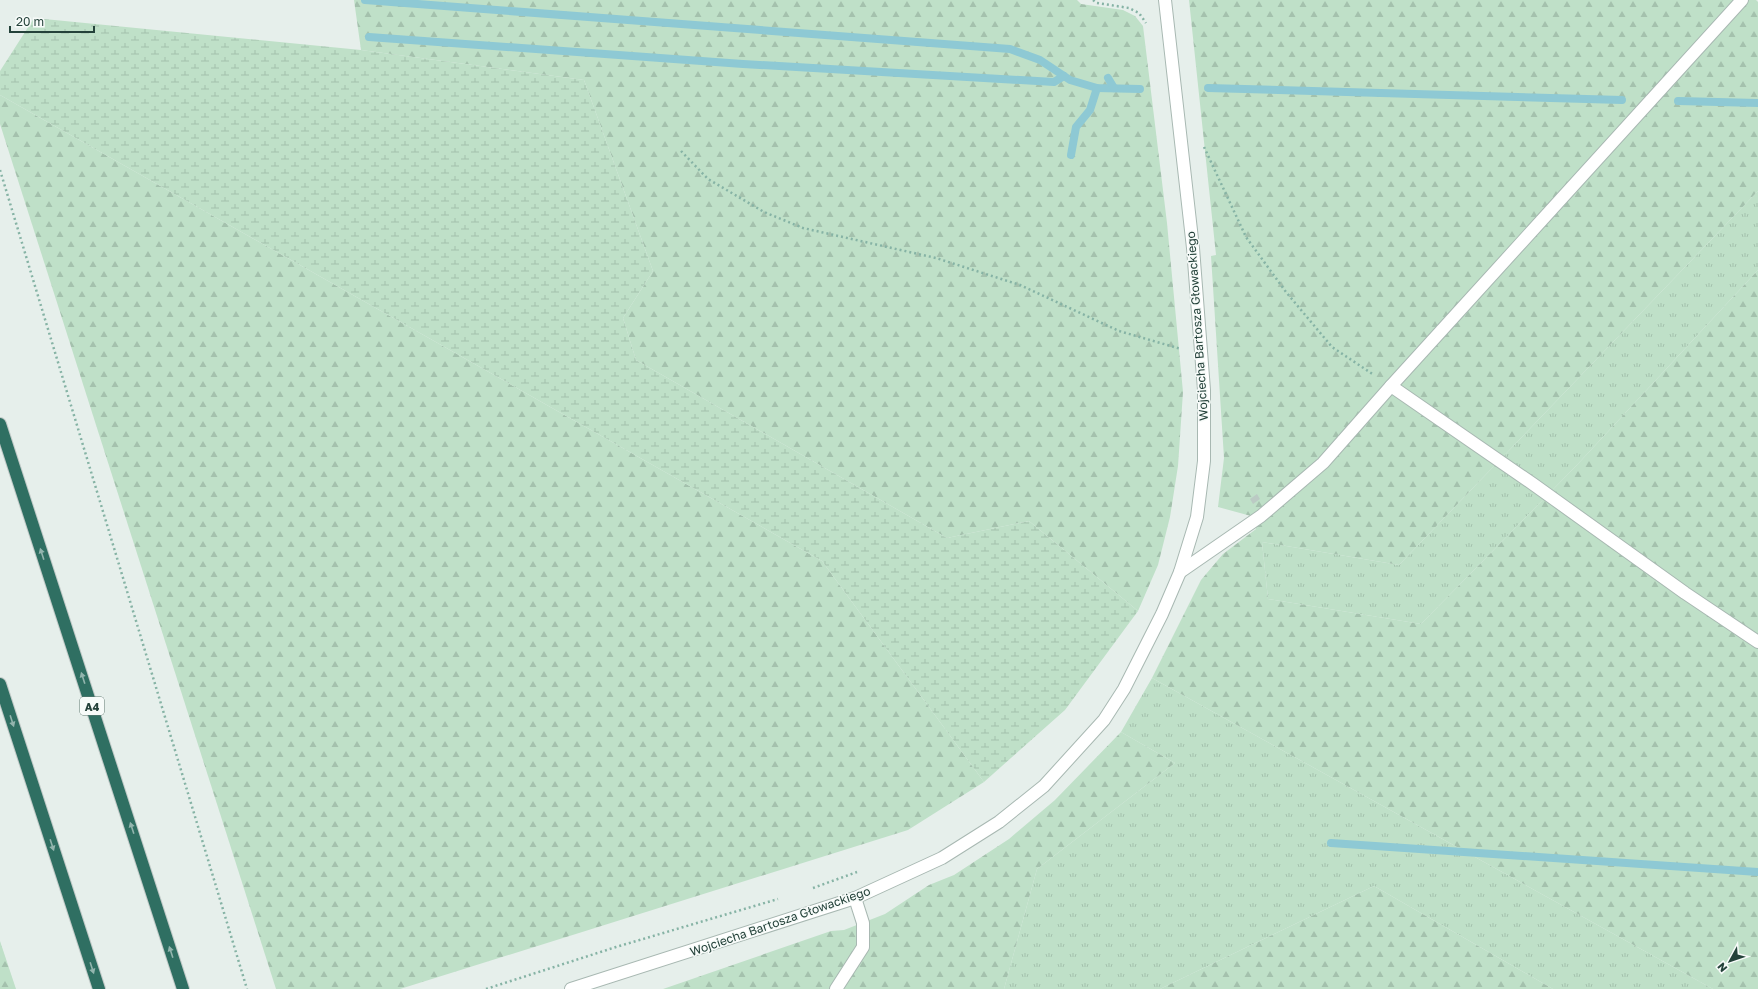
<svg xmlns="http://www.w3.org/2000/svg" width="1758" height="989" viewBox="0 0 1758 989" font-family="'Golos Text',sans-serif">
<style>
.grass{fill:url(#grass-tufts)}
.forest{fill:url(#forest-firs)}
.wetland{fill:url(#wetland-marsh)}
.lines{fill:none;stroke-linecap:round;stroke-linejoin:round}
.stream{stroke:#8ec9d4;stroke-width:8}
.building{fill:#bbcac4}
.lane-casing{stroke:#a8b8b2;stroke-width:14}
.street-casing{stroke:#a8b8b2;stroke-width:14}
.highway-casing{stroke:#c2cac8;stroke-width:14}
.path{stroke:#86b3a5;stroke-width:2.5;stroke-dasharray:2 3;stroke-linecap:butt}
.lane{stroke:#fff;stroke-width:12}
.street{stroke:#fff;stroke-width:12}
.highway{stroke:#2f6f62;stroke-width:12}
.oneway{fill:#93b5ae}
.labels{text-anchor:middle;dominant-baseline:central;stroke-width:3;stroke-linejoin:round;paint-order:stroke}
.shield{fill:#f7fbf9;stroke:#637a73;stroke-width:1}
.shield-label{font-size:11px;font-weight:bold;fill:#24423a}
.street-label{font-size:12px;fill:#24423a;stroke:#f7fbf9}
</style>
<defs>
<pattern id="grass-tufts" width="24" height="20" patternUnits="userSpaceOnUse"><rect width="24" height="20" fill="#bfe0c8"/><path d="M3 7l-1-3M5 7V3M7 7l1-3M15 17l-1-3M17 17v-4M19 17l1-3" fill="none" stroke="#a4c1ad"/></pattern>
<pattern id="forest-firs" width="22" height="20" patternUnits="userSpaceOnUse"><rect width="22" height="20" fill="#bfe0c8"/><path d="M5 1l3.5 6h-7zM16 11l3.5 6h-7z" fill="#a4c1ad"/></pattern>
<pattern id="wetland-marsh" width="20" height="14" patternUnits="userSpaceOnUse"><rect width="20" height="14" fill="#bfe0c8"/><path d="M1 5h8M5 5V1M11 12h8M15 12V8" fill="none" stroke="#a4c1ad"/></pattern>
</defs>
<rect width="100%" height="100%" fill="#e6efeb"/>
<g class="grass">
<polygon points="1758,191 1758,270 1576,466 1421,624 1268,599 1262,542 1399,565"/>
<polygon points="1152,678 1713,989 1553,989 1374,886 1160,989 1004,989 1037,869 1175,763 1121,732"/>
</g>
<g class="forest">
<polygon points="354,0 1077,0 1081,4 1123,10 1135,16 1143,26 1167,223 1183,392 1178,466 1170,517 1158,565 1138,611 1029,521 947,538 636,360 623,318 653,271 584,80 361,50"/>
<polygon points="1189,0 1756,0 1758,2 1758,191 1399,565 1262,542 1268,599 1421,624 1576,466 1758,270 1758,989 1713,989 1152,678 1201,580 1223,554 1256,529 1251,516 1218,507 1224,458 1211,256 1216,255"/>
<polygon points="0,95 822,561 984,782 908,830 400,989 276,989 0,124"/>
<polygon points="1121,732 1175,763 1037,869 1004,989 663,989 831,931 844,930 885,914 929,885 954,875 1009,839 1055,800"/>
<polygon points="1374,886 1553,989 1160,989"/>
<polygon points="0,941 16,989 0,989"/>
</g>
<polygon class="wetland" points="34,18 361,50 584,80 653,271 623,318 636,360 947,538 1029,521 1138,611 1065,710 984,782 822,561 0,95 0,71"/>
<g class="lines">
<g class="stream">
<polyline points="365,0 1010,49 1040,60 1070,80 1097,88 1140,89"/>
<polyline points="369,37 743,64 1054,82 1064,76"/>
<polyline points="1108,78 1114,88"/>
<polyline points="1208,88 1622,100"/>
<polyline points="1678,101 1758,103"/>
<polyline points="1071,155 1076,127 1090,110 1097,88"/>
<polyline points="1331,843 1758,872"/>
</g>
</g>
<polygon class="building" points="1257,494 1260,499 1253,504 1250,499"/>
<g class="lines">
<defs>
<g id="lane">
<polyline points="1391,386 1533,484 1685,593 1758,642"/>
<polyline points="1180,572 1261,516 1323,463 1391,386 1742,0"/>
</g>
<g id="street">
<polyline points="571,989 855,898 942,858 999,822 1044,786 1104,720 1124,689 1162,614 1180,572 1197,517 1204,461 1204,390 1193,248 1165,0"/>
<polyline points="836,989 863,947 863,923 855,898"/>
</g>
<g id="highway">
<polyline points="0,424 183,989"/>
<polyline points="0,684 99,989"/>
</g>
</defs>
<use href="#lane" class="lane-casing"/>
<use href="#street" class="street-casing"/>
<use href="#highway" class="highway-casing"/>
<g class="path">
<polyline points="1093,0 1097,3 1129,8 1139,13 1146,23"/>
<polyline points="1204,147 1246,237 1286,292 1332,347 1374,375"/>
<polyline points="681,151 708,179 764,212 803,228 936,258 1020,285 1119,331 1181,349"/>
<polyline points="0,170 247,989"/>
<polyline points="813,888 857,872"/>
<polyline points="486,989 616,947 778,899"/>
</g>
<use href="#lane" class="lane"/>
<use href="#street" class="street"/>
<use href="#highway" class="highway"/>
</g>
<defs><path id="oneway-solid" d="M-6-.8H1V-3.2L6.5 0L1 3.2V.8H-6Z"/></defs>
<g class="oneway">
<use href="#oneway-solid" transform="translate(42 554) rotate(-108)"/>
<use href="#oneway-solid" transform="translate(83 678) rotate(-108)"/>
<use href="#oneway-solid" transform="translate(12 721) rotate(72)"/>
<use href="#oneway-solid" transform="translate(132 828) rotate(-108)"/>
<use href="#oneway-solid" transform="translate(52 845) rotate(72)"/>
<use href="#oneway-solid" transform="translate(171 952) rotate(-108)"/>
<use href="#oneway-solid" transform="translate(92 968) rotate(72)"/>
</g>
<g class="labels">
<rect class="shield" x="80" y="697" width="24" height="18" rx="3"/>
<g class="shield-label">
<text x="92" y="706">A4</text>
</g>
<g class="street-label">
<text transform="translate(1197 326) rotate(-94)">Wojciecha Bartosza Głowackiego</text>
<text transform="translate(780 921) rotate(-19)">Wojciecha Bartosza Głowackiego</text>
</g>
</g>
<g transform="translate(1730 961) rotate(230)" stroke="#f7fbf9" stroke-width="3" paint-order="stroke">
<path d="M0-3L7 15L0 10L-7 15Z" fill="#24423a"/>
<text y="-6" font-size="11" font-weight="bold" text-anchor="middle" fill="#24423a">N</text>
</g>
<path d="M10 26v6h84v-6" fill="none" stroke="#24423a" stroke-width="2"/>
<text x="16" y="26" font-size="12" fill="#24423a" stroke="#f7fbf9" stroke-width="3" paint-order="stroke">20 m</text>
</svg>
